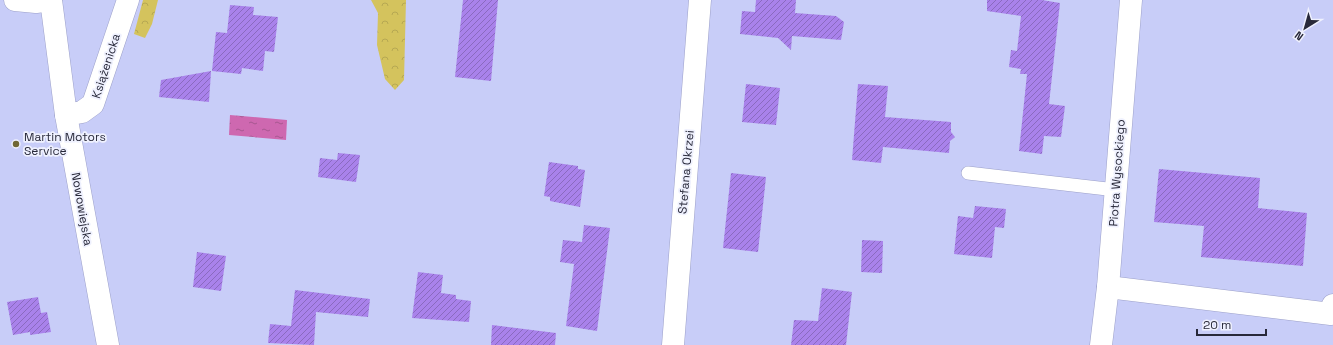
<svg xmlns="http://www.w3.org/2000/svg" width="1333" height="345" viewBox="0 0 1333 345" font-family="'Space Grotesk',sans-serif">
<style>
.forest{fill:url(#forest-crowns)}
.water{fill:url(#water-ripples)}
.building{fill:url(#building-hatch)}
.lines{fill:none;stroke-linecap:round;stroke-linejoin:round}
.service-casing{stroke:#9ca0c9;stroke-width:14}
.minor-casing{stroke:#9ca0c9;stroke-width:23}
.tertiary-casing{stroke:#9ca0c9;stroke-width:23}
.service{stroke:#fff;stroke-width:13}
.minor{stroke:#fff;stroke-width:22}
.tertiary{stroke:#fff;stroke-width:22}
.poi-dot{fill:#706734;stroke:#eff1fe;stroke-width:1.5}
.labels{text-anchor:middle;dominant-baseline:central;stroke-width:3.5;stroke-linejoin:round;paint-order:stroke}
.street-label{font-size:12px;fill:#28293a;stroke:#eff1fe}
.poi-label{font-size:12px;fill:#28293a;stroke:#eff1fe;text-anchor:start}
</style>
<defs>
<pattern id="forest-crowns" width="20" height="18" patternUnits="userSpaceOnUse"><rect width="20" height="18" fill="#d4c35d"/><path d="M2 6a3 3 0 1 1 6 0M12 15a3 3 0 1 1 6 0" fill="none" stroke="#b6a852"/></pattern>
<pattern id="water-ripples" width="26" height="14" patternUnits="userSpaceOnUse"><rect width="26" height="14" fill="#ce68b0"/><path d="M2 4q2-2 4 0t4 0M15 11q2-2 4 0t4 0" fill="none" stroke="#a75690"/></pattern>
<pattern id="building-hatch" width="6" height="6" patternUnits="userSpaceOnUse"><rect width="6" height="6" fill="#a982eb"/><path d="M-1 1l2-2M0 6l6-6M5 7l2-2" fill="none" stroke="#8a6abf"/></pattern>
</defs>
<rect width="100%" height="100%" fill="#c8cdf8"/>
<g class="forest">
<polygon points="143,0 158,0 152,24 145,38 134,34"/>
<polygon points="371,0 406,0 404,80 395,90 385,79 377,45 378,13"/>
</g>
<polygon class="water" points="230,115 287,120 286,140 229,135"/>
<g class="building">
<polygon points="463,0 498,0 491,81 455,77"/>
<polygon points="756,0 796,0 795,13 836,16 844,22 841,40 792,36 791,50 778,38 740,34 742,11 755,12"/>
<polygon points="987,0 1042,0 1060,3 1049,104 1065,106 1061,137 1044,136 1042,154 1019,151 1027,74 1020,74 1021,69 1009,67 1011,50 1017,51 1021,16 987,11"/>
<polygon points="230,5 254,7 253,15 278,17 274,52 265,51 263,71 242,68 241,74 212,71 216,32 227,33"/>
<polygon points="211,71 209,102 159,97 161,80"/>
<polygon points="746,84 780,88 776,125 742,122"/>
<polygon points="858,84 888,86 885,117 951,122 951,132 955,137 950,141 949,153 883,147 881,163 852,160"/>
<polygon points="338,153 360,155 356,182 318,177 320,158 337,160"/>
<polygon points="549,162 578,166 578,169 585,170 580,207 550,201 550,197 544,196"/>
<polygon points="1159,169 1260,178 1258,208 1307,213 1303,266 1201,257 1204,226 1154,222"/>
<polygon points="731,173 766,177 758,252 723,248"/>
<polygon points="975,206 1006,209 1004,228 995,227 992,258 954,254 958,216 973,218"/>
<polygon points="584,225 610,228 597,331 566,326 574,264 560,262 563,240 582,242"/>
<polygon points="862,240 883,241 882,273 861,272"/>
<polygon points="197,252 226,256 221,291 193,287"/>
<polygon points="418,272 443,275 441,293 456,295 456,299 471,301 469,322 412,318"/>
<polygon points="822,288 852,292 846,345 791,345 794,320 818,321"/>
<polygon points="295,290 370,299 368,317 316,312 314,345 268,343 270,324 291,326"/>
<polygon points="38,297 41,313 47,312 51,332 30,335 30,332 13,335 7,302"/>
<polygon points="492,325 556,333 555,345 491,345"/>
</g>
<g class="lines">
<defs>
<polyline id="service" points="968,173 1116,190"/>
<g id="minor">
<polyline points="15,0 36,2 51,0"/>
<polyline points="66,115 82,112 93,104 128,0"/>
<polyline points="1108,287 1331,314 1333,305"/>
<polyline points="673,345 700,0"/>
<polyline points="1101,345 1108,287 1131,0"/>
</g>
<polyline id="tertiary" points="51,0 66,115 108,345"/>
</defs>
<use href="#service" class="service-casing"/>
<use href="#minor" class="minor-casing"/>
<use href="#tertiary" class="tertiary-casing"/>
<use href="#service" class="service"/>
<use href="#minor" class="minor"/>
<use href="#tertiary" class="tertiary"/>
</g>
<circle class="poi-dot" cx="16" cy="144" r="4"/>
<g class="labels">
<g class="street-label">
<text transform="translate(106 66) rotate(-72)">Książenicka</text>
<text transform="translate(686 172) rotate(-85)">Stefana Okrzei</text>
<text transform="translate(1117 173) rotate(-86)">Piotra Wysockiego</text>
<text transform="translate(82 209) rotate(80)">Nowowiejska</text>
</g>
<g class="poi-label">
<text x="24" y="137">Martin Motors<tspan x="24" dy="14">Service</tspan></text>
</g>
</g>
<g transform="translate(1305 28) rotate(217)" stroke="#eff1fe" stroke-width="3" paint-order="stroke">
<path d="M0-3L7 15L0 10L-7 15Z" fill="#28293a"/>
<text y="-6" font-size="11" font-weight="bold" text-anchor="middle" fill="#28293a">N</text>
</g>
<path d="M1197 329v6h69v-6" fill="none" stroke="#28293a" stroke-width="2"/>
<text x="1203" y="329" font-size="12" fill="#28293a" stroke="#eff1fe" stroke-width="3" paint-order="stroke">20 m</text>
</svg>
